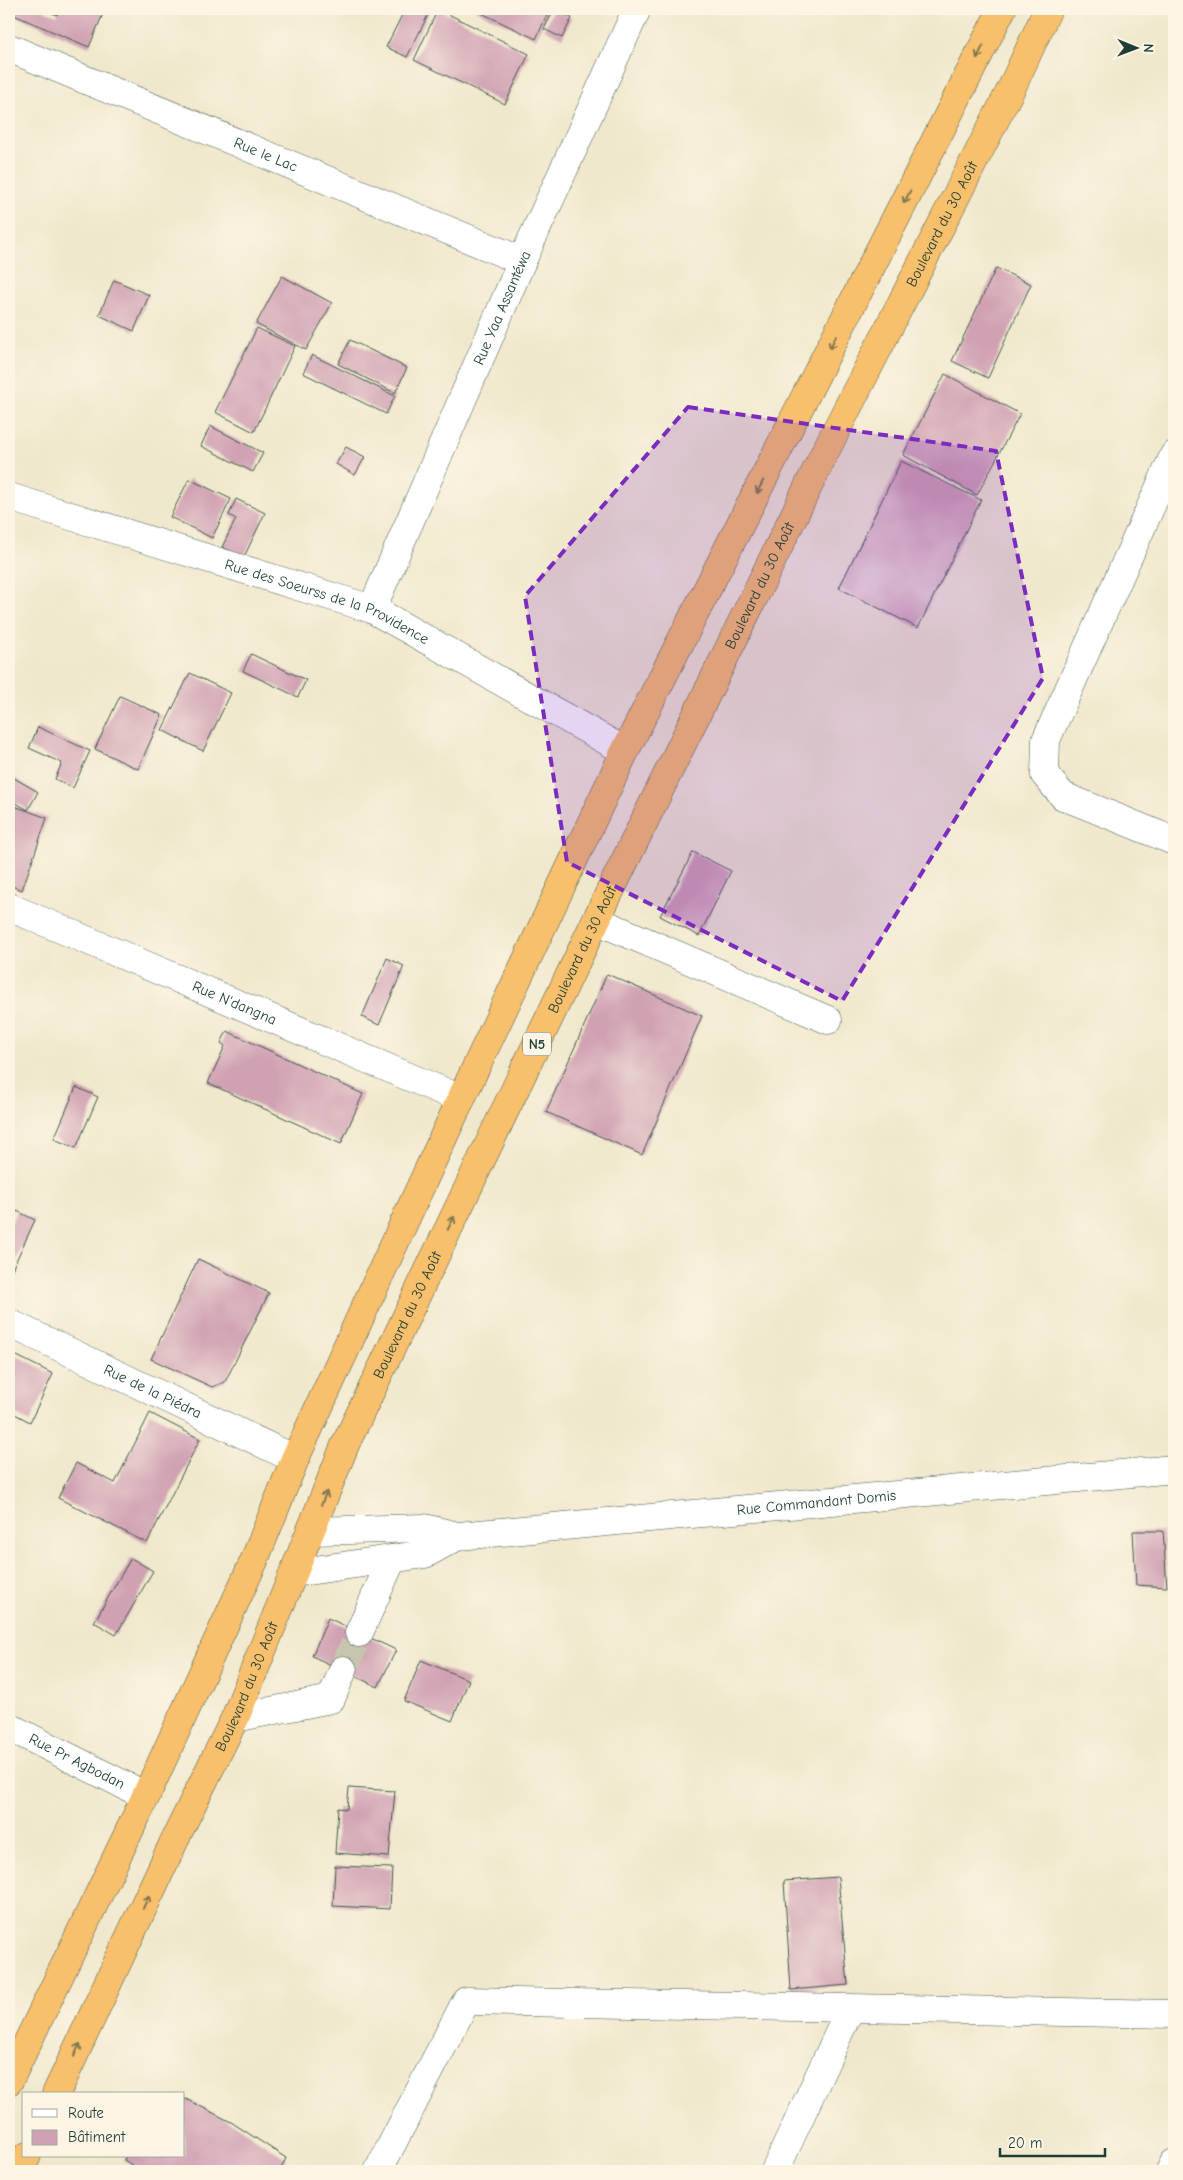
<svg xmlns="http://www.w3.org/2000/svg" width="1183" height="2180" viewBox="0 0 1183 2180" font-family="'Comic Neue',sans-serif">
<style>
.building{fill:#d0a1b2}
.lines{fill:none;stroke-linecap:round;stroke-linejoin:round}
.minor-tunnel{stroke:#c6c6ae;stroke-width:28;stroke-dasharray:28 14;stroke-linecap:butt}
.minor-casing{stroke:#3e574b;stroke-width:29}
.highway-casing{stroke:#3e574b;stroke-width:29}
.minor{stroke:#fff;stroke-width:28}
.highway{stroke:#f8bf6c;stroke-width:28}
.oneway{stroke:#81784d}
.marked{fill:#7b2cbf;fill-opacity:0.2;stroke:#7b2cbf;stroke-width:4;stroke-dasharray:10 6;stroke-linejoin:round}
.labels{text-anchor:middle;dominant-baseline:central;stroke-width:4;stroke-linejoin:round;paint-order:stroke}
.shield{fill:#fcf5e5;stroke:#617469;stroke-width:1}
.shield-label{font-size:14px;font-weight:bold;fill:#1f3d34}
.street-label{font-size:15px;fill:#1f3d34;stroke:#fcf5e5}
</style>
<rect width="100%" height="100%" fill="#fcf5e5"/>
<filter id="ink" filterUnits="userSpaceOnUse"><feTurbulence type="fractalNoise" baseFrequency=".02" numOctaves="2"/><feDisplacementMap in="SourceGraphic" scale="10" xChannelSelector="R" yChannelSelector="G"/><feConvolveMatrix kernelMatrix="1 2 1 2 8 2 1 2 1" color-interpolation-filters="sRGB"/></filter>
<filter id="wash" filterUnits="userSpaceOnUse"><feTurbulence type="fractalNoise" baseFrequency=".0096" numOctaves="4" result="noise"/><feDisplacementMap in="SourceGraphic" scale="20" xChannelSelector="R" yChannelSelector="G"/><feGaussianBlur stdDeviation="1.12" result="paint"/><feColorMatrix in="noise" values="0 0 0 0 0 0 0 0 0 0 0 0 0 0 0 0 0 1.4 0 .05"/><feComposite in="paint" operator="in"/></filter>
<g filter="url(#wash)">
<rect width="100%" height="100%" fill="#f0e8cc"/>
<g id="blocks">
<g class="building">
<polygon points="9,9 45,9 44,10 57,15 59,9 105,9 89,47 9,13"/>
<polygon points="405,9 431,9 407,57 386,47"/>
<polygon points="438,9 529,54 505,104 414,60"/>
<polygon points="473,9 545,9 549,11 536,39"/>
<polygon points="554,9 572,18 562,38 544,29"/>
<polygon points="996,268 1031,284 988,378 952,361"/>
<polygon points="282,276 332,303 306,350 256,324"/>
<polygon points="114,280 149,295 134,331 99,315"/>
<polygon points="257,328 295,346 254,432 215,412"/>
<polygon points="350,340 407,368 395,393 338,364"/>
<polygon points="312,355 395,396 386,414 303,373"/>
<polygon points="945,374 1020,414 977,495 903,455"/>
<polygon points="210,426 263,453 253,472 201,446"/>
<polygon points="346,447 365,457 355,475 336,464"/>
<polygon points="901,461 981,500 918,628 839,588"/>
<polygon points="189,479 231,499 212,538 170,517"/>
<polygon points="236,499 265,513 244,557 222,547 236,519 229,515"/>
<polygon points="251,654 306,680 298,697 243,671"/>
<polygon points="190,673 231,693 203,751 162,730"/>
<polygon points="120,696 162,715 138,769 95,749"/>
<polygon points="38,727 90,751 73,788 55,779 62,763 29,748"/>
<polygon points="9,775 38,792 28,810 9,799"/>
<polygon points="9,804 47,818 22,890 9,885"/>
<polygon points="693,852 731,871 699,936 660,916"/>
<polygon points="387,958 404,966 379,1025 362,1017"/>
<polygon points="607,974 702,1016 642,1155 546,1112"/>
<polygon points="227,1031 363,1094 341,1144 208,1083 225,1046 221,1043"/>
<polygon points="76,1087 98,1097 76,1148 54,1139"/>
<polygon points="17,1211 35,1220 9,1276 9,1227"/>
<polygon points="198,1259 269,1293 225,1382 212,1387 151,1359"/>
<polygon points="9,1352 53,1374 30,1422 9,1411"/>
<polygon points="150,1413 200,1439 147,1543 58,1498 76,1463 115,1483"/>
<polygon points="1133,1531 1163,1531 1167,1587 1136,1585"/>
<polygon points="131,1558 153,1571 116,1635 94,1622"/>
<polygon points="328,1618 396,1650 378,1687 312,1656"/>
<polygon points="421,1660 469,1680 452,1721 404,1701"/>
<polygon points="349,1788 395,1791 389,1857 335,1853 338,1808 347,1809"/>
<polygon points="335,1866 392,1868 390,1909 333,1906"/>
<polygon points="838,1877 848,1985 791,1990 784,1881"/>
<polygon points="186,2099 231,2122 286,2158 280,2171 141,2171 124,2160 126,2156 184,2156 184,2100"/>
</g>
</g>
</g>
<g filter="url(#ink)">
<use href="#blocks" fill-opacity="0" stroke="#3e574b" stroke-width="1"/>
<g class="lines">
<polyline class="minor-tunnel" points="343,1670 359,1633"/>
<defs>
<g id="minor">
<path id="s1" d="M 9,48 L 522,261"/>
<polyline points="1174,455 1046,740 1045,775 1063,796 1174,841"/>
<path id="s2" d="M 9,497 L 372,609 L 625,751"/>
<path id="s3" d="M 372,609 L 522,261 L 637,9"/>
<path id="s4" d="M 9,907 L 461,1099"/>
<polyline points="596,920 828,1020"/>
<path id="s5" d="M 9,1323 L 295,1459"/>
<path id="s6" d="M 311,1531 L 425,1528 L 458,1536 L 1174,1469"/>
<polyline points="294,1573 425,1554 458,1536"/>
<polyline points="359,1633 392,1559"/>
<polyline points="235,1718 331,1699 343,1670"/>
<path id="s7" d="M 9,1727 L 146,1796"/>
<polyline points="378,2171 466,2001 1174,2014"/>
<polyline points="775,2171 850,2009"/>
<polyline points="1170,2171 1174,2163"/>
</g>
<g id="highway">
<polyline points="9,2081 146,1796 254,1561 295,1459 461,1099 625,751 1002,9"/>
<path id="s8" d="M 56,2094 L 178,1833 L 235,1718 L 345,1445 L 596,920 L 826,450 L 1011,89 L 1048,9"/>
<polyline points="20,2171 27,2156"/>
</g>
</defs>
<use href="#minor" class="minor-casing"/>
<use href="#highway" class="highway-casing"/>
<use href="#minor" class="minor"/>
<use href="#highway" class="highway"/>
</g>
<defs><path id="oneway-shaft" d="M-6 0H5M1.5-3L5.5 0L1.5 3" fill="none" stroke-width="1.6" stroke-linecap="round" stroke-linejoin="round" transform="scale(1.25)"/></defs>
<g class="oneway">
<use href="#oneway-shaft" transform="translate(980 52) rotate(117)"/>
<use href="#oneway-shaft" transform="translate(907 197) rotate(117)"/>
<use href="#oneway-shaft" transform="translate(833 342) rotate(117)"/>
<use href="#oneway-shaft" transform="translate(760 487) rotate(117)"/>
<use href="#oneway-shaft" transform="translate(451 1223) rotate(-64)"/>
<use href="#oneway-shaft" transform="translate(324 1498) rotate(-68)"/>
<use href="#oneway-shaft" transform="translate(146 1902) rotate(-65)"/>
<use href="#oneway-shaft" transform="translate(77 2050) rotate(-65)"/>
</g>
</g>
<path class="marked" d="M 688,407 L 996,451 L 1043,678 L 842,1001 L 567,862 L 525,596 Z"/>
<g class="labels">
<rect class="shield" x="523" y="1032.5" width="28" height="23" rx="4"/>
<g class="shield-label">
<text x="537" y="1044">N5</text>
</g>
<g class="street-label">
<text stroke="none"><textPath href="#s1" startOffset="278">Rue le Lac</textPath></text>
<text stroke="none"><textPath href="#s8" startOffset="2070">Boulevard du 30 Août</textPath></text>
<text stroke="none"><textPath href="#s3" startOffset="328">Rue Yaa Assantéwa</textPath></text>
<text stroke="none"><textPath href="#s8" startOffset="1665">Boulevard du 30 Août</textPath></text>
<text stroke="none"><textPath href="#s2" startOffset="335">Rue des Soeurss de la Providence</textPath></text>
<text stroke="none"><textPath href="#s8" startOffset="1260">Boulevard du 30 Août</textPath></text>
<text stroke="none"><textPath href="#s4" startOffset="245">Rue N'dangna</textPath></text>
<text stroke="none"><textPath href="#s8" startOffset="855">Boulevard du 30 Août</textPath></text>
<text stroke="none"><textPath href="#s5" startOffset="159">Rue de la Piédra</textPath></text>
<text stroke="none"><textPath href="#s6" startOffset="508">Rue Commandant Domis</textPath></text>
<text stroke="none"><textPath href="#s8" startOffset="450">Boulevard du 30 Août</textPath></text>
<text stroke="none"><textPath href="#s7" startOffset="76">Rue Pr Agbodan</textPath></text>
</g>
</g>
<rect width="1183" height="2180" fill="none" stroke="#fcf5e5" stroke-width="30"/>
<rect x="22" y="2092" width="162" height="65" fill="#fcf5e5" stroke="#a4ab9e"/>
<rect x="32" y="2109" width="25" height="8" fill="#ffffff" stroke="#a4ab9e"/>
<text x="68" y="2118" font-size="15" fill="#1f3d34">Route</text>
<rect x="32" y="2130" width="25" height="15" fill="#d0a1b2" stroke="#a4ab9e"/>
<text x="68" y="2142" font-size="15" fill="#1f3d34">Bâtiment</text>
<g transform="translate(1136 48) rotate(91)" stroke="#fcf5e5" stroke-width="4" paint-order="stroke">
<path d="M0-4L9 19L0 12L-9 19Z" fill="#1f3d34"/>
<text y="-8" font-size="14" font-weight="bold" text-anchor="middle" fill="#1f3d34">N</text>
</g>
<path d="M1000 2148v8h105v-8" fill="none" stroke="#1f3d34" stroke-width="2.5"/>
<text x="1008" y="2148" font-size="15" fill="#1f3d34" stroke="#fcf5e5" stroke-width="4" paint-order="stroke">20 m</text>
</svg>
